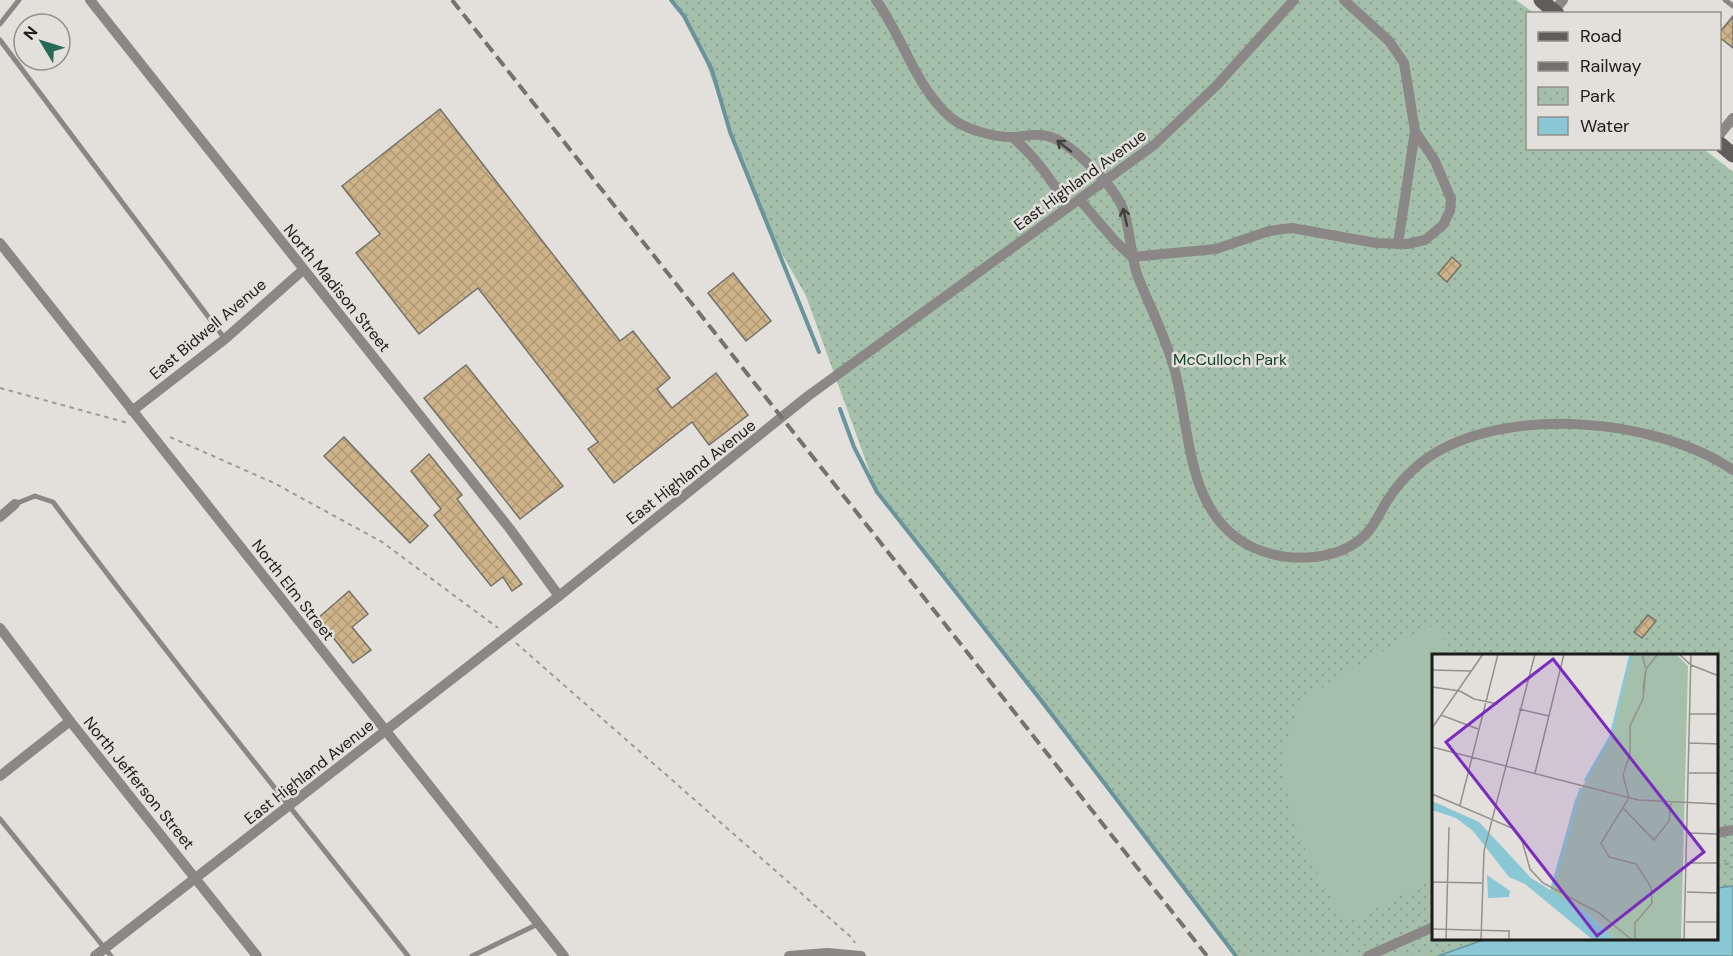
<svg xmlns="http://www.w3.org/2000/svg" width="1733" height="956" viewBox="0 0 1733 956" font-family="'DM Sans',sans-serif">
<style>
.park{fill:url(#park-dots)}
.pitch{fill:#a4c0aa}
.water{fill:#89c7d5;stroke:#69949d;stroke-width:1.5}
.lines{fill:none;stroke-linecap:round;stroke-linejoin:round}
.stream{stroke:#69949d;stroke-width:4}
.building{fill:url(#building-cross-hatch);stroke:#74716c;stroke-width:1.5}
.path{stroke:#9d9a96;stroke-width:2;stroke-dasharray:4.5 4.5;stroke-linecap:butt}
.lane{stroke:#8a8786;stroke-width:5}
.street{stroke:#8a8786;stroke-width:10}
.secondary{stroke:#615d5c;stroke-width:15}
.rail{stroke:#74716e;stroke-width:4;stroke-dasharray:12 6;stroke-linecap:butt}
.oneway{stroke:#434140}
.labels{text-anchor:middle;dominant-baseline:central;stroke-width:5;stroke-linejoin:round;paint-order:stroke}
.street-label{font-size:16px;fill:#1d1c1a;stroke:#e3dfda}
.park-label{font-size:16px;fill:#134424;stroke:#e3dfda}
.inset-river{fill:none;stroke:#89c7d5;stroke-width:3}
.inset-road{fill:none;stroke:#94918d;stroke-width:1.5}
.view{fill:#7b2cbf;fill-opacity:0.15;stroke:#7b2cbf;stroke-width:3}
.inset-edge{fill:none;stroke:#1d1c1a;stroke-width:3}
</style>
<defs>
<pattern id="park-dots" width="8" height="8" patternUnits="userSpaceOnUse" patternTransform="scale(1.5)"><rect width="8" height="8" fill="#a4c0aa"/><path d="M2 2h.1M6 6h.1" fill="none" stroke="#8da492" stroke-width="1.8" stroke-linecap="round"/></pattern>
<pattern id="building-cross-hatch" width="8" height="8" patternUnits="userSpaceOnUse" patternTransform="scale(1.5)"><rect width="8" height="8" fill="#ceb388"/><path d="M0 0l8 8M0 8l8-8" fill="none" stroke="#b09975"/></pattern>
</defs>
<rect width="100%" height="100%" fill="#e3dfda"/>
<polygon class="park" points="671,0 1516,0 1534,13 1528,14 1528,148 1704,149 1733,172 1733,886 1717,888 1716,656 1433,656 1433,940 1483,940 1438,956 1236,956 877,492 806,296 778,247 735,144 702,51 684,16"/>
<path class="pitch" d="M 1435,625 L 1453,656 L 1433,656 L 1433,879 L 1347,923 C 1307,861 1257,773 1304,701 C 1308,695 1319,690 1326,685 C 1361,663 1396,642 1435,625 Z"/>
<polygon class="water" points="1733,886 1733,956 1438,956 1483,940 1716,940 1717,888"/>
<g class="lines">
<g class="stream">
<polyline points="671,0 684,16 712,70 730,132 819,352"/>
<polyline points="840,409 854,447 877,492 1044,704 1236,956"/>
</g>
</g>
<g class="building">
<polygon points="1733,16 1733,48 1719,37 1719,33"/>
<polygon points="440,109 620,341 633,331 670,378 657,389 672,408 716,373 748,415 709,445 692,422 614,483 588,449 598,442 478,288 419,334 356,253 380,234 342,186"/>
<polygon points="1452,257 1461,265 1447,282 1438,274"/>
<polygon points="733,273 771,321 746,341 708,293"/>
<polygon points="466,365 563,486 520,519 424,398"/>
<polygon points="344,437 428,526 410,543 324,456"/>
<polygon points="429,454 462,495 457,499 522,584 512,591 503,577 491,586 434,515 441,509 411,471"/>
<polygon points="349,591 368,614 352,627 371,650 353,663 318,618"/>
<polygon points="1648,615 1656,621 1642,638 1634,632"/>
</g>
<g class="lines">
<g class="path">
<polyline points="0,388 128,423"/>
<polyline points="170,437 274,483 382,542 498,628"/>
<polyline points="516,643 851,937 855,943"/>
<polyline points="1716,867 1733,862"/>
</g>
<g class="lane">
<polyline points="1725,0 1733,6"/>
<polyline points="0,24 19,0"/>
<polyline points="0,40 225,339"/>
<path d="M 15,504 L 35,496 L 53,502 C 168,656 289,805 408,956"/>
<polyline points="0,819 111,956"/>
<polyline points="472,956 538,924"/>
</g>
<g class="street">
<polyline points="90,0 510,529 559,596"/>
<path d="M 876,0 C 903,37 915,86 950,117 C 965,130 996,138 1016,137 C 1026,136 1037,133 1047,136 C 1070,141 1115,187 1123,209 C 1131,231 1130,255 1138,277 C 1151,309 1166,338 1175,371 C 1191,433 1186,517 1254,548 C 1289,563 1340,562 1367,533 C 1376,523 1380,512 1387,501 C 1397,485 1411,470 1426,459 C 1504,404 1657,418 1733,470"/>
<polyline points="1554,11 1563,0"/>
<polyline points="1720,134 1733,118"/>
<path d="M 1012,137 C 1036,157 1052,181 1068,207"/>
<polyline points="1080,200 1115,241 1132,257 1216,249 1269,231 1292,228 1376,243 1407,244 1425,240 1443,225 1450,211 1451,199 1435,161 1415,131 1404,63 1389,41 1344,0"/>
<polyline points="0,243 564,956"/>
<polyline points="1398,244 1415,131"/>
<polyline points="132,411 225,339 303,270"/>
<polyline points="0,517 15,504"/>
<polyline points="0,628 70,721 257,956"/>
<polyline points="0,776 70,721"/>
<polyline points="1716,833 1733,830"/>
<polyline points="95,956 559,596 808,396 1154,145 1216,86 1294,0"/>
<polyline points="789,956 827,953 861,956"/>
<polyline points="1368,956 1433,927"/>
</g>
<g class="secondary">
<polyline points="1541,0 1557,14"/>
<polyline points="1720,144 1733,155"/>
</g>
<polyline class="rail" points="452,0 1207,956"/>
</g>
<defs><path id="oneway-shaft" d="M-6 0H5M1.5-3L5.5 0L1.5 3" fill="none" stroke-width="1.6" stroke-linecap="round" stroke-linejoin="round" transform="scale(1.5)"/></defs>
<g class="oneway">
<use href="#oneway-shaft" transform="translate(1064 146) rotate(-142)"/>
<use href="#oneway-shaft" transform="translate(1125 217) rotate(-103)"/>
</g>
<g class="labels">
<g class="street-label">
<text transform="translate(1080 180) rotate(-36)">East Highland Avenue</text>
<text transform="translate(337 288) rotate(51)">North Madison Street</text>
<text transform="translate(208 329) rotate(-40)">East Bidwell Avenue</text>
<text transform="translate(691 472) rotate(-38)">East Highland Avenue</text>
<text transform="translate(293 590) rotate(52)">North Elm Street</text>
<text transform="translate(309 772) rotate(-38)">East Highland Avenue</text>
<text transform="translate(139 783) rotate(51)">North Jefferson Street</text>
</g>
<g class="park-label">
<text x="1230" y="359">McCulloch Park</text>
</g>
</g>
<g transform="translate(1432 654)">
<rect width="286" height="286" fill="#e3dfda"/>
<path d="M 199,0 L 244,0 L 256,12 L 249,286 L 184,286 L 156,260 L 118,237 L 143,146 L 179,82 Z" fill="#a4c0aa"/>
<path d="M 157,212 L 176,220 L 167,248 L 162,250 L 135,236 L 145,217 Z" fill="#a4c0aa"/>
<path d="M 0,147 L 47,168 L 99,224 L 156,260 L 184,286 L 161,286 L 93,230 L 77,223 L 41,177 L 24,164 L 0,156 ZM 55,221 L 78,237 L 77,243 L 56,244 Z" fill="#89c7d5"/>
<path class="inset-river" d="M 153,127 L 179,82 L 199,0M 120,234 L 149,134"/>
<path class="inset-road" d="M 247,0 L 259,11 L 287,22M 0,16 L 39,17M 0,33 L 28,37 L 42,45 L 66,50M 211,35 L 214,15 L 226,0M 87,55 L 117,62M 258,60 L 287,60M 9,61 L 46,75M 0,74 L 51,0M 257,89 L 287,90M 0,93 L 206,146 L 287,150M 103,119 L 132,0M 257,119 L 287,119M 0,140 L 80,174 L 90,187 L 98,215 L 111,229 L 167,259 L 200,286M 28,151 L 66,0M 191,154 L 222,186 L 237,167 L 239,149M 256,179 L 287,180M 255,209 L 286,209M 0,228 L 50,229M 255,238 L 286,239M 254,268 L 285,268M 0,275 L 77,277 L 77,286M 14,286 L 17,173M 49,286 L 52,197 L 103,0M 203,286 L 203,269 L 220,249 L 219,233 L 204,210 L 177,203 L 169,189 L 197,144 L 191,121 L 198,100 L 198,72 L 211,45 L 214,15 L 210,0M 252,286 L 259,0M 285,286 L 287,180"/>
<path class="view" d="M 121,5 L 272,198 L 165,282 L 14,88 Z"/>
<rect width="286" height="286" class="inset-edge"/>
</g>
<rect x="1526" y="12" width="195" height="138" fill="#e3dfda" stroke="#94918d" stroke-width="1.5"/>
<rect x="1538" y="32" width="30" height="9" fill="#615d5c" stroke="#94918d" stroke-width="1.5"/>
<text x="1580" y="42" font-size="18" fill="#1d1c1a">Road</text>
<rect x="1538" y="62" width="30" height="9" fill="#74716e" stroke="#94918d" stroke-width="1.5"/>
<text x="1580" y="72" font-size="18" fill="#1d1c1a">Railway</text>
<rect x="1538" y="87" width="30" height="18" fill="url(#park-dots)" stroke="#94918d" stroke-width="1.5"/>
<text x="1580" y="102" font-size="18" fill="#1d1c1a">Park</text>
<rect x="1538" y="117" width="30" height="18" fill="#89c7d5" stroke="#94918d" stroke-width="1.5"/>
<text x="1580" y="132" font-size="18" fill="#1d1c1a">Water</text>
<g transform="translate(42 42) rotate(308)"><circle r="28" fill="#e3dfda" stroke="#94918d" stroke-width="1.5"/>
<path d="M0-4.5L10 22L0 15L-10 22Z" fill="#266959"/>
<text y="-9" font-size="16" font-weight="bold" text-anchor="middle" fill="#1d1c1a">N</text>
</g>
</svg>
